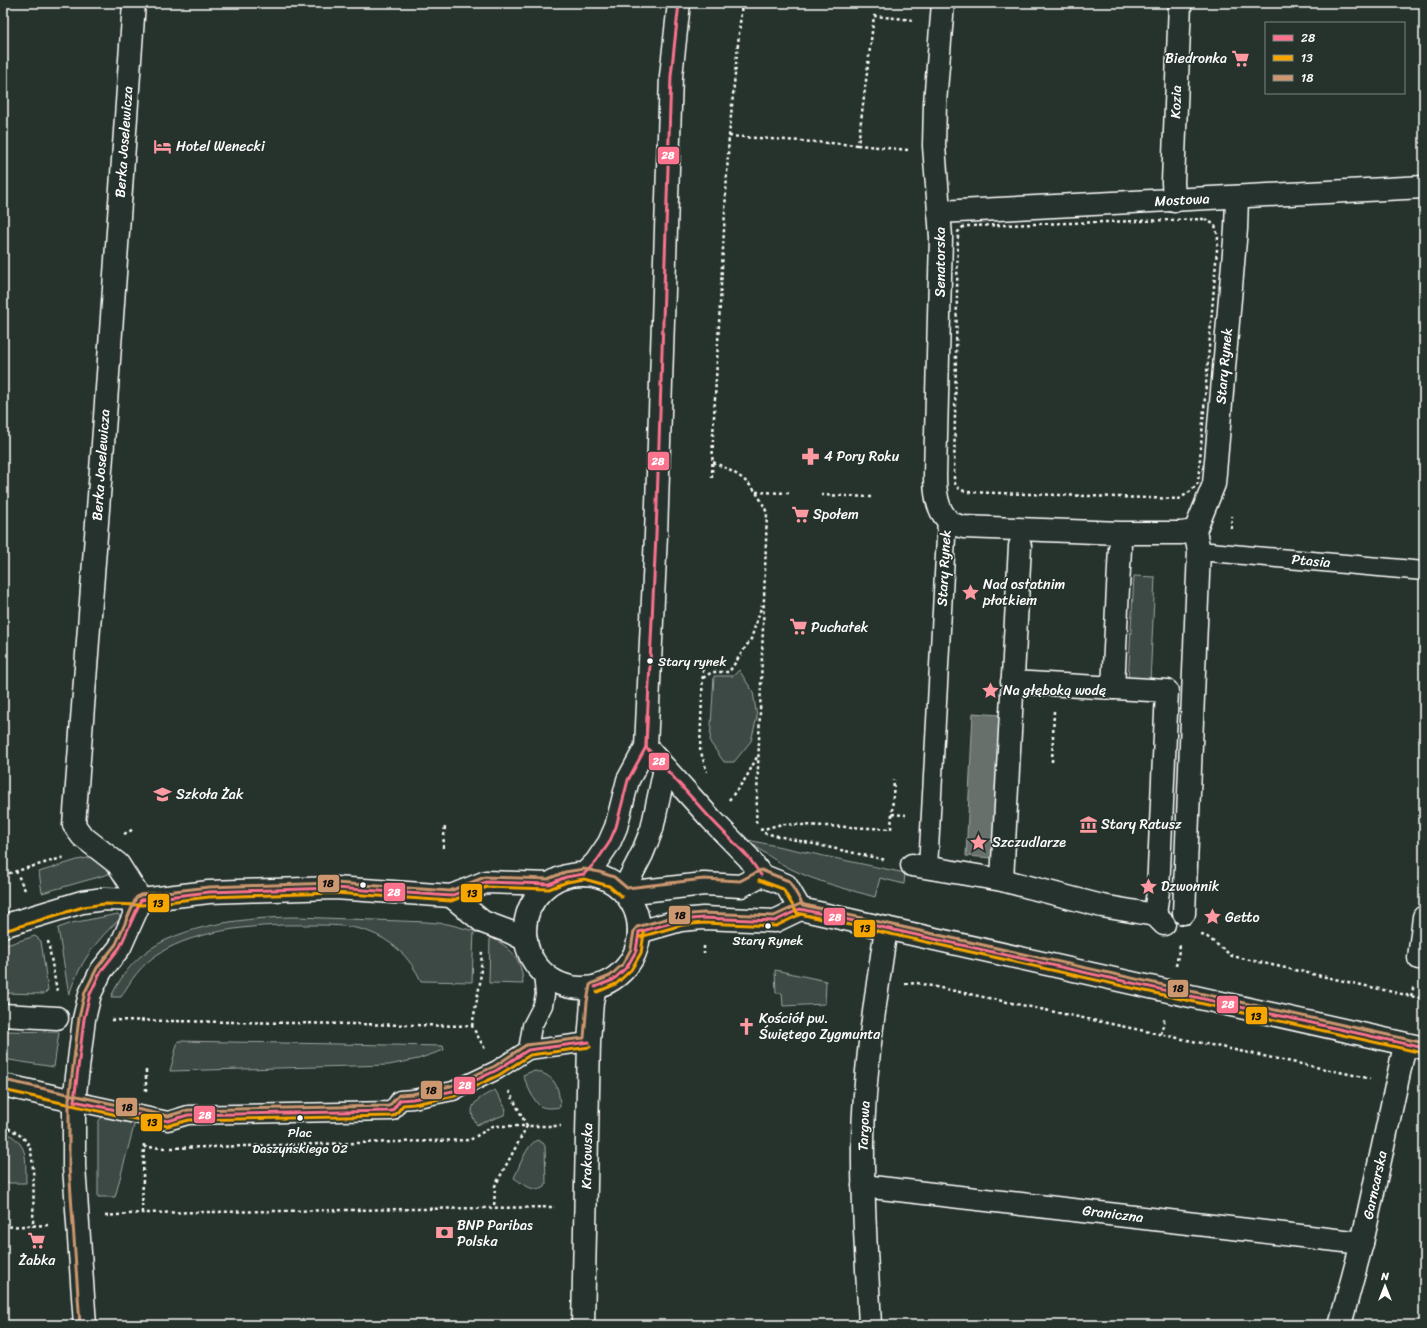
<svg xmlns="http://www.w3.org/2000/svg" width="1427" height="1328" viewBox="0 0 1427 1328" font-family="Sriracha,sans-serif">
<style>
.green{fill:#3e4944;stroke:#9ea4a2}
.water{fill:#67706c;stroke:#a4a9a7}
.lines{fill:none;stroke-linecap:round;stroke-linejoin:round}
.service-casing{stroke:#fff;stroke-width:21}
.pedestrian-casing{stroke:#fff;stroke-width:25}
.minor-casing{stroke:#fff;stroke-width:25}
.tertiary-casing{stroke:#fff;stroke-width:25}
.path{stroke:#fff;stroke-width:2.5;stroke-dasharray:3 3;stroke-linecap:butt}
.service{stroke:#26332d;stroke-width:18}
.pedestrian{stroke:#26332d;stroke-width:22}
.minor{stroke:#26332d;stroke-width:22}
.tertiary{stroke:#26332d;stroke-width:22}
.bus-1-casing{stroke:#26332d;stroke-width:6}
.bus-2-casing{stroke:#26332d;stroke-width:6}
.bus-3-casing{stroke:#26332d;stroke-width:6}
.bus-1{stroke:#fc738d;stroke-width:3}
.bus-2{stroke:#f7a600;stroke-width:3}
.bus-3{stroke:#cd976f;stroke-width:3}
.bus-dot{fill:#fff;stroke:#26332d;stroke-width:1.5}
.labels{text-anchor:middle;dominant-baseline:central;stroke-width:3;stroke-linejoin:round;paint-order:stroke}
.bus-label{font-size:13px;fill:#fff;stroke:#26332d}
.poi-label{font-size:14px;fill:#fff;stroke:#26332d;text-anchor:start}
.street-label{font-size:14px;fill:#fff;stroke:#26332d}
.line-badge{stroke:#26332d;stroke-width:1.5}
.badge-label{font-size:11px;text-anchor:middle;font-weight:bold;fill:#fff}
.pale-badge-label{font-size:11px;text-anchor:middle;font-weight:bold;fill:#111}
</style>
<rect width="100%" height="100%" fill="#26332d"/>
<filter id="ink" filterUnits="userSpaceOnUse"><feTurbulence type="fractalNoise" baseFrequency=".025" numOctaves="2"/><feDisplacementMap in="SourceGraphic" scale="8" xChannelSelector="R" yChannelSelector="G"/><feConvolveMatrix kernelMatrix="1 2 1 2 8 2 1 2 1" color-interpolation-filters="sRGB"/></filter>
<g filter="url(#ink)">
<g class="green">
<polygon points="1134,576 1155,577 1150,682 1128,681"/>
<polygon points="739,670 753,692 757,717 751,741 734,762 724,762 710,742 714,676 733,676"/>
<path d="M 748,840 L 905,873 L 904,884 L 880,878 L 875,897 C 847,889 817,882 791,869 C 775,861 761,851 748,840 Z"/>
<polygon points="92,857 110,870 109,874 42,893 39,872 77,860"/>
<path d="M 118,914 L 121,918 C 97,939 79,963 69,995 L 58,928 L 72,923 Z"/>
<path d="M 298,917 L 426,922 L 448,924 L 474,931 L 472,982 L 421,981 C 410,957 392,940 367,931 C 349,925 329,925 310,925 C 264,924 198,928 158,954 C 141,965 131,980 121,997 L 111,997 C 118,981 129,966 142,955 C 179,924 251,917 298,917 Z"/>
<polygon points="35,936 41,941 48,990 44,994 3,993 3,946"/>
<path d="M 490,937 C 512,948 522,959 523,984 L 489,983 Z"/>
<polygon points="775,970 826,981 825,1004 783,1006 782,993 776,993"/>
<polygon points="3,1031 59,1032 54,1067 3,1059"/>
<polygon points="178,1041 443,1046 444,1050 418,1059 389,1065 170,1071"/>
<path d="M 536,1071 C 557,1077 559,1088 560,1107 C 554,1108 546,1109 540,1106 C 534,1102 526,1083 523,1075 L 530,1072 Z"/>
<path d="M 495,1090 L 506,1109 L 504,1115 L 477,1125 C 464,1105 479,1098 495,1090 Z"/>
<path d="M 106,1116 L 135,1122 L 115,1197 L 98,1197 L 98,1125 C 99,1119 101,1117 106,1116 Z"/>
<path d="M 3,1130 C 30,1146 25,1156 26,1183 L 3,1183 Z"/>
<path d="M 537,1140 L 543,1143 L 545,1146 L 546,1184 L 545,1187 C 535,1194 523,1184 514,1178 C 519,1168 526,1145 537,1140 Z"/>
</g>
<polygon class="water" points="973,713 1000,715 992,858 966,856"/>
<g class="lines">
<defs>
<g id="service">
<polyline points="1199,551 1424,571"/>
<polyline points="928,868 947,519"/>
<polyline points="528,1050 532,1026 543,1005 545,995 543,973"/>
<polyline points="74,1101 168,1121 188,1115 392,1111 400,1100 413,1099 453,1091 497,1070 528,1050 589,1042"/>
</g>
<g id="pedestrian">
<polyline points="1012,682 1167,691 1158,891 1155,915"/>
<polyline points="1113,688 1120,548"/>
<polyline points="912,865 1002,880 1102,906 1155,915 1164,924"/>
<polyline points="1002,880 1020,546"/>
<polyline points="3,1015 57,1018"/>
</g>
<g id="minor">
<polyline points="134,3 105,417 74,825 82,836 118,864 141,900"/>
<path d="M 943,3 L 935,103 L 934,146 L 941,237 L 935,475 C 935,489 936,508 947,519 C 951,524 959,526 964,527 L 1121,533 L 1181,533 L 1195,531"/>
<polyline points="1174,201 1173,182 1180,3"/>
<polyline points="939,212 1424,187"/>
<polyline points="1184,913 1199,551 1195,531 1214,484 1236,229 1237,197"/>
<polyline points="3,926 82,902 104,899 141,900"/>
<polyline points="1419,958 1424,917"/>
<polyline points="3,1085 74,1101"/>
<polyline points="863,1186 1362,1243"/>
<path d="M 870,1325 C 867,1263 862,1201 863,1140 C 864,1069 876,998 886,928"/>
<polyline points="1340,1325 1362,1243 1405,1045"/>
</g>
<g id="tertiary">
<polyline points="646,747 711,819 749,858 761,875"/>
<polyline points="584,874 596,862 609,843 616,827 628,780 646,747 656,535 671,76 679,3"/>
<circle cx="582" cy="931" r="57"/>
<polyline points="761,875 786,885 800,909"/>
<polyline points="623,891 642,854 652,829 665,768"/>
<polyline points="625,893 704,884 741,886 761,875"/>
<polyline points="451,896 483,922 510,932 526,940"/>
<polyline points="639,932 681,920 703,918 775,921 800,909 1424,1048"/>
<polyline points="85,1325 74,1166 74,1101 84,1019 90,994 101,971 120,947 141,900 209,892 335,888 451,896 486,882 549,884"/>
<polyline points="583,1325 589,1042 592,1002 595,987"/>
</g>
</defs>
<use href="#service" class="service-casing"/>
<use href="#pedestrian" class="pedestrian-casing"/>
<use href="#minor" class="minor-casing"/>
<use href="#tertiary" class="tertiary-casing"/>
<g class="path">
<polyline points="1423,3 1424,33"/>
<polyline points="729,136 858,145"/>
<polyline points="908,150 858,145 874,16 915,20"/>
<path d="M 1205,219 L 1215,225 L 1218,237 L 1198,483 L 1191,491 L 1179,499 L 967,492 C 957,489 954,486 954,475 L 958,232 L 963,227 L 969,226 Z"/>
<path d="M 713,462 C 741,475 755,484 767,513 L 756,825"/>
<polyline points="712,478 713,436 729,136 742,3"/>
<polyline points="756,492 789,493"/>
<polyline points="821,495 871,497"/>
<polyline points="1231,529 1232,516"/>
<polyline points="703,670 700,749 707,772"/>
<polyline points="703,678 712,672 729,672 751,639 762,605"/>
<polyline points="1052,762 1054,711"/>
<polyline points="729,800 746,778 757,757"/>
<polyline points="892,814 906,815"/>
<polyline points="760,830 782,824 891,829 894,780"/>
<polyline points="764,833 886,860"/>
<polyline points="124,834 134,829"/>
<polyline points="443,848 445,826"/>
<polyline points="16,871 25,890"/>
<polyline points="3,875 65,857"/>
<polyline points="1201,935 1206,936 1232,956 1424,999"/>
<polyline points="48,941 57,991"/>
<polyline points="704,946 704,953"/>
<polyline points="1176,966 1180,945"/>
<polyline points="905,984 917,983 1363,1077 1370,1079"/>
<polyline points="1411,996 1414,985"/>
<polyline points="111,1020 472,1026 485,1049"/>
<polyline points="472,1026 480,983 482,951"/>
<polyline points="1161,1034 1165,1017"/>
<polyline points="146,1091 146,1068"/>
<polyline points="509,1091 527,1126 561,1126"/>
<path d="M 3,1125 C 11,1130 23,1135 28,1144 C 36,1157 33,1208 33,1227"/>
<polyline points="144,1147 166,1148"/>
<polyline points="171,1148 470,1140 493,1126 527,1126 495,1186 494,1208"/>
<polyline points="142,1213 144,1142"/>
<polyline points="105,1216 142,1213 555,1207"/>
<polyline points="3,1227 50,1225"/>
</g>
<use href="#service" class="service"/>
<use href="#pedestrian" class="pedestrian"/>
<use href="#minor" class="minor"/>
<use href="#tertiary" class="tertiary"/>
<defs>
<g id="bus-1">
<polyline points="679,3 671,76 656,535 646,747 711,819 749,858 761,875"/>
<polyline points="584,874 596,862 609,843 616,827 628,780 646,747 647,715"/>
<polyline points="141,900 209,892 335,888 451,896 486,882 549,884 566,877 584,874"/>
<polyline points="639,932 681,920 703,918 775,921 800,909 1424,1048"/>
<polyline points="595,987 613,980 627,967 636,951 639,932"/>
<polyline points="74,1101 168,1121 188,1115 392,1111 400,1100 413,1099 453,1091 497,1070 528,1050 589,1042"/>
<polyline points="74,1101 84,1019 90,994 101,971 120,947 141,900"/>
</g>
<g id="bus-2">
<polyline points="759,880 783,889 797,913 829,921"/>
<polyline points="4,931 83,907 104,904 142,905 209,897 335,893 451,901 487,887 549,889 567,882 584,879 609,886 622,897"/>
<polyline points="640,937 682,925 703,923 776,926 801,914 1423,1053"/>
<polyline points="597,992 616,984 631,970 641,953 644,933"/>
<polyline points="3,1090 167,1126 189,1120 393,1116 396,1114 403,1105 414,1104 455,1096 499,1075 530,1055 590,1047"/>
</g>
<g id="bus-3">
<polyline points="4,1080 168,1116 188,1110 389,1106 399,1095 412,1094 451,1086 495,1066 526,1045 584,1038 587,1002 590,985 593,983 610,976 623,964 631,949 634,931 637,927 680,915 703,913 774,916 800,904 832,911"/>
<polyline points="80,1325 69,1166 69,1100 79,1018 85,992 97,968 116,944 136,898 140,895 209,887 335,883 450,891 485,877 548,879 565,872 584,869 599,872 614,877 627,888 704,879 740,881 761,870 789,881 803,905 1424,1043"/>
</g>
</defs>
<use href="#bus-1" class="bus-1-casing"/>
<use href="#bus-2" class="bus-2-casing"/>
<use href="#bus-3" class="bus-3-casing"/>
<use href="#bus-1" class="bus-1"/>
<use href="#bus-2" class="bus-2"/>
<use href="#bus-3" class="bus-3"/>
</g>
</g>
<defs>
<symbol id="supermarket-bare" viewBox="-9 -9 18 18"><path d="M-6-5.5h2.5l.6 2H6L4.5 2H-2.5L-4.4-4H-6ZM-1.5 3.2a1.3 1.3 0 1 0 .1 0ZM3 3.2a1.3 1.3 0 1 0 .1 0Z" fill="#ff9aa2" stroke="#26332d" stroke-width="2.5" paint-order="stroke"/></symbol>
<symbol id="hotel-bare" viewBox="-9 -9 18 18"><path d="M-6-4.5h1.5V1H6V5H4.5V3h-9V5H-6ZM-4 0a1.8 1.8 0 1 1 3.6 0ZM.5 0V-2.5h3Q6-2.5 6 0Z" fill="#ff9aa2" stroke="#26332d" stroke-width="2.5" paint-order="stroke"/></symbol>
<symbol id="pharmacy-bare" viewBox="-9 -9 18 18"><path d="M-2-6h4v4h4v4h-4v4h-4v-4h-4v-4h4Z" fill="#ff9aa2" stroke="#26332d" stroke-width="2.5" paint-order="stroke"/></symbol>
<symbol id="sight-bare" viewBox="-9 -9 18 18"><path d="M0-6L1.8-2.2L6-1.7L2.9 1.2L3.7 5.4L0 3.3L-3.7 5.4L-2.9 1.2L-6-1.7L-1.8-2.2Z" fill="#ff9aa2" stroke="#26332d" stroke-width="2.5" paint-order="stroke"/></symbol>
<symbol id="school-bare" viewBox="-9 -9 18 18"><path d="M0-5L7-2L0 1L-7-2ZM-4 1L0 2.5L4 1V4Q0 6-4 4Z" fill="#ff9aa2" stroke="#26332d" stroke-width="2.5" paint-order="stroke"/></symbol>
<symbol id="museum-bare" viewBox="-9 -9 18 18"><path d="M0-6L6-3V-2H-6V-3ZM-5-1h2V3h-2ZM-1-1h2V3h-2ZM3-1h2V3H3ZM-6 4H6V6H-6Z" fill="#ff9aa2" stroke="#26332d" stroke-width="2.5" paint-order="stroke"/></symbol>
<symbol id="church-bare" viewBox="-9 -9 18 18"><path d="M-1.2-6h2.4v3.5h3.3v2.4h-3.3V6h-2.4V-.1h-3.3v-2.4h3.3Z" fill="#ff9aa2" stroke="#26332d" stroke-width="2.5" paint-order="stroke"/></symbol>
<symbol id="bank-bare" viewBox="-9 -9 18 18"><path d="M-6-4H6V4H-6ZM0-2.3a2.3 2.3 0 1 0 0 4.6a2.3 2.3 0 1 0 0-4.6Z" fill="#ff9aa2" stroke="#26332d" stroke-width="2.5" paint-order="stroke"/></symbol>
</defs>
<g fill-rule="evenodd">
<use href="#supermarket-bare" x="1228" y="46" width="25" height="25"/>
<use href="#hotel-bare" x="150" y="134" width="25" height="25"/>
<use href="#pharmacy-bare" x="798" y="444" width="25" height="25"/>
<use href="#supermarket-bare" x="788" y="502" width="25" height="25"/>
<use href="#sight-bare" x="958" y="580" width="25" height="25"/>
<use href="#supermarket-bare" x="786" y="614" width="25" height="25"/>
<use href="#sight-bare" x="978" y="678" width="25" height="25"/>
<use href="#school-bare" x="150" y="782" width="25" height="25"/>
<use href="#museum-bare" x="1076" y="812" width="25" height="25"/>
<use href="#sight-bare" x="966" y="830" width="25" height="25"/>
<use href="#sight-bare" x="1136" y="874" width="25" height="25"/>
<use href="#sight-bare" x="1200" y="904" width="25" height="25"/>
<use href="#church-bare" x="734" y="1014" width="25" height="25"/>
<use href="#bank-bare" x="432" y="1220" width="25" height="25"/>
<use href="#supermarket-bare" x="24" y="1228" width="25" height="25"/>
</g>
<g class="bus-dot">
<circle cx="650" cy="661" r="3.5"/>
<circle cx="363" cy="885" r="3.5"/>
<circle cx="768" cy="926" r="3.5"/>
<circle cx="300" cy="1118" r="3.5"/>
</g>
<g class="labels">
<g class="bus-label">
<text x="658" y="661" text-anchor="start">Stary rynek</text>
<text x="768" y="940">Stary Rynek</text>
<text x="300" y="1132">Plac<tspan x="300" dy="16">Daszyńskiego 02</tspan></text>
</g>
<g class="poi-label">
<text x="1227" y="58" text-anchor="end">Biedronka</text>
<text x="176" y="146">Hotel Wenecki</text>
<text x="824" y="456">4 Pory Roku</text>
<text x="813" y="514">Społem</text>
<text x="983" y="584">Nad ostatnim<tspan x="983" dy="16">płotkiem</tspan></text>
<text x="811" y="627">Puchatek</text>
<text x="1003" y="690">Na głęboką wodę</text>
<text x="176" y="794">Szkoła Żak</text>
<text x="1101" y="824">Stary Ratusz</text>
<text x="992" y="842">Szczudlarze</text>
<text x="1161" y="886">Dzwonnik</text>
<text x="1225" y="917">Getto</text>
<text x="759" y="1018">Kościół pw.<tspan x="759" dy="16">Świętego Zygmunta</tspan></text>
<text x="457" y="1225">BNP Paribas<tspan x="457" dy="16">Polska</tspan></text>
<text x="37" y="1260" text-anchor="middle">Żabka</text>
</g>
<g class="street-label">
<text transform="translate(1176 102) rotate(-88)">Kozia</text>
<text transform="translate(124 142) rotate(-86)">Berka Joselewicza</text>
<text transform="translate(1182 200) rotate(-3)">Mostowa</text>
<text transform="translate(940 262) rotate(-90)">Senatorska</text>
<text transform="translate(1224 366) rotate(-85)">Stary Rynek</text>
<text transform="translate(101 465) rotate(-86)">Berka Joselewicza</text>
<text transform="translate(1311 561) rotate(5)">Ptasia</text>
<text transform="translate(944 568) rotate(-87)">Stary Rynek</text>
<text transform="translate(864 1126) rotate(-88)">Targowa</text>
<text transform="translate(587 1156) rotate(-89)">Krakowska</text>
<text transform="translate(1375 1185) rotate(-78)">Garncarska</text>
<text transform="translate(1113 1214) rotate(7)">Graniczna</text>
</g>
</g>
<g class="line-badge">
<rect x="657" y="146" width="23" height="19" rx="4" fill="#fc738d"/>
<rect x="647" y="451" width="23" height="20" rx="4" fill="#fc738d"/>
<rect x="648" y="752" width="22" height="19" rx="4" fill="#fc738d"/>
<rect x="317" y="874" width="23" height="19" rx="4" fill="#cd976f"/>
<rect x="383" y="882" width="23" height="20" rx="4" fill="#fc738d"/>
<rect x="460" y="883" width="23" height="20" rx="4" fill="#f7a600"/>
<rect x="147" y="893" width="23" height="20" rx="4" fill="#f7a600"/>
<rect x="668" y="905" width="23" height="20" rx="4" fill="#cd976f"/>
<rect x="823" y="907" width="23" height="19" rx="4" fill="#fc738d"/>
<rect x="853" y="919" width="23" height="19" rx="4" fill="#f7a600"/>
<rect x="1167" y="979" width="22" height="19" rx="4" fill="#cd976f"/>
<rect x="1216" y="995" width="23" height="19" rx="4" fill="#fc738d"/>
<rect x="1245" y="1006" width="23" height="19" rx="4" fill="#f7a600"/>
<rect x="453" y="1076" width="23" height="19" rx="4" fill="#fc738d"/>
<rect x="420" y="1080" width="23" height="20" rx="4" fill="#cd976f"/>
<rect x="115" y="1097" width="23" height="20" rx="4" fill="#cd976f"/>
<rect x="193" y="1105" width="23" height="19" rx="4" fill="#fc738d"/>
<rect x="140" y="1113" width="23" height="19" rx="4" fill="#f7a600"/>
</g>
<g class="badge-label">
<text x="668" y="159">28</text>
<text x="658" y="465">28</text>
<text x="659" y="765">28</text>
<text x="394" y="896">28</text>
<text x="835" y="921">28</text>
<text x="1228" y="1008">28</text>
<text x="465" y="1089">28</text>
<text x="205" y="1119">28</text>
</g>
<g class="pale-badge-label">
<text x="328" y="887">18</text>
<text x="472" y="897">13</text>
<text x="158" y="907">13</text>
<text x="680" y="919">18</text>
<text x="865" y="932">13</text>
<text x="1178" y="992">18</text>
<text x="1256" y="1020">13</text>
<text x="431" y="1094">18</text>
<text x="127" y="1111">18</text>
<text x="152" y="1126">13</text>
</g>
<rect width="1427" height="1328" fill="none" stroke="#26332d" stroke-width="16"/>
<rect x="8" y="8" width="1411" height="1312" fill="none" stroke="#fff" stroke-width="1.5" filter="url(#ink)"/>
<rect x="1265" y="22" width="140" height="72" fill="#26332d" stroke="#7d8581"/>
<rect x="1273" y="35" width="20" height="6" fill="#fc738d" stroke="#7d8581"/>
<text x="1301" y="42" font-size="12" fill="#ffffff">28</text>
<rect x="1273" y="55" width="20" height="6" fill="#f7a600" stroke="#7d8581"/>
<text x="1301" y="62" font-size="12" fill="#ffffff">13</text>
<rect x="1273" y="75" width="20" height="6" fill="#cd976f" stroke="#7d8581"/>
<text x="1301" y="82" font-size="12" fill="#ffffff">18</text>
<g transform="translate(1385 1286)" stroke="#26332d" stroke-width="3" paint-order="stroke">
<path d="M0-3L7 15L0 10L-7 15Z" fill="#ffffff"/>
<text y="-6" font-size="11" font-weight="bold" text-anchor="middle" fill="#ffffff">N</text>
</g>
</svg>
